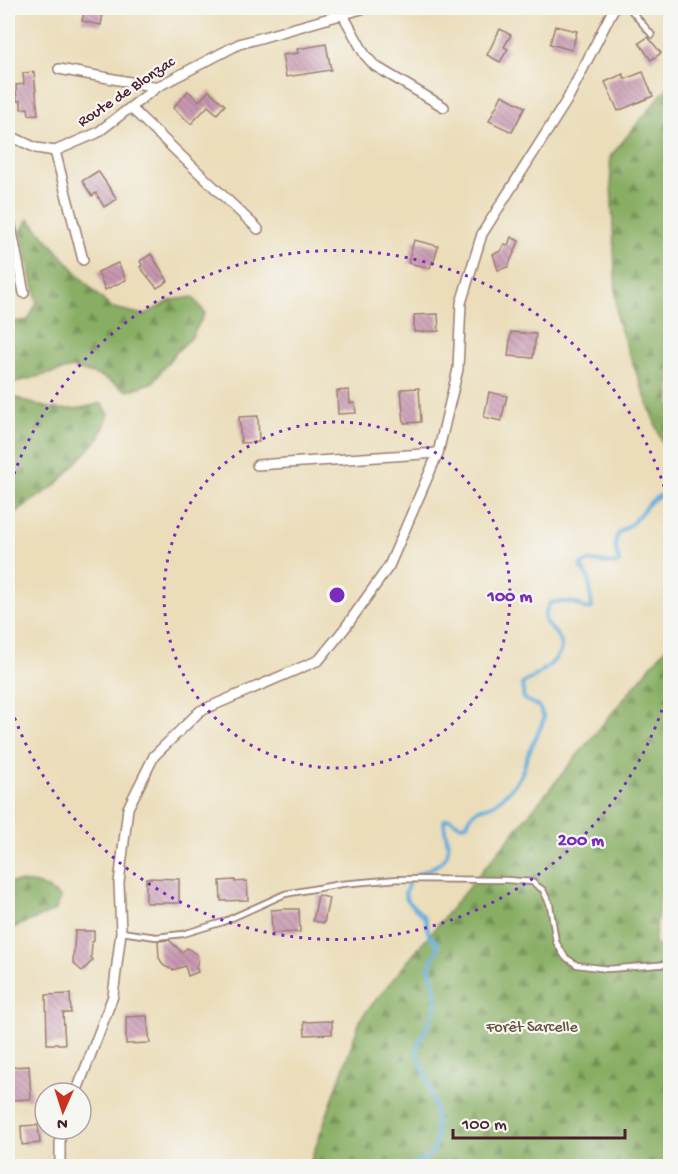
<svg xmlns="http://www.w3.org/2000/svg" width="678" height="1174" viewBox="0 0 678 1174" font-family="'Gochi Hand',sans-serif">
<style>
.forest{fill:url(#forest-firs);stroke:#696647;stroke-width:1.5}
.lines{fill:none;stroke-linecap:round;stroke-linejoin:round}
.stream{stroke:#63acda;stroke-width:4}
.building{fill:url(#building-back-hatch)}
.lane-casing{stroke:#9a7e72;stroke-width:8}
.street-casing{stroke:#9a7e72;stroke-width:12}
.lane{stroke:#fff;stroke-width:4.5}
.street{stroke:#fff;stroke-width:9}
.ring{fill:none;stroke:#7b2cbf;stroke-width:3;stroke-dasharray:3 6}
.labels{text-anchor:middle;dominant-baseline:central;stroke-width:4.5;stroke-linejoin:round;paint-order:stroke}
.street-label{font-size:16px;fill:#4a1f2b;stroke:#f6f6f2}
.park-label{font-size:16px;fill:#675240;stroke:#f6f6f2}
.centre{fill:#7b2cbf;stroke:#f6f6f2;stroke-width:3}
.ring-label{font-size:18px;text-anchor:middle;font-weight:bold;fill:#7b2cbf;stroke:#f6f6f2;stroke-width:4.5;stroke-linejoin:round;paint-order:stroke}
</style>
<defs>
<pattern id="forest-firs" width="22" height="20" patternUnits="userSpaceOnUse" patternTransform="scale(1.5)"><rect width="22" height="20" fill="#88ae63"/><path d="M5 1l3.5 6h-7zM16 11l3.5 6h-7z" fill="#718d52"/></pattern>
<pattern id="building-back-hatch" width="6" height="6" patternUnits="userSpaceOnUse" patternTransform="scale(1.5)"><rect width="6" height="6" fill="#c897b1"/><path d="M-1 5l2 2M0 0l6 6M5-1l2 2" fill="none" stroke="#a47b90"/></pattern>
</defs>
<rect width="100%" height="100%" fill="#f6f6f2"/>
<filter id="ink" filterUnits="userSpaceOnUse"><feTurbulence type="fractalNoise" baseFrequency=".0167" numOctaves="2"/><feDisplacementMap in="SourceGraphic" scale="12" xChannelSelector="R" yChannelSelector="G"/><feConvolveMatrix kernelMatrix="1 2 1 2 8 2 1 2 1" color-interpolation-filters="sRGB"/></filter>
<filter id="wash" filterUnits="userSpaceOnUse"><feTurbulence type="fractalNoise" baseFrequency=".008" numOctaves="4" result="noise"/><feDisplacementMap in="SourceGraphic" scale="24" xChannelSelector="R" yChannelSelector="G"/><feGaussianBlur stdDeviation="1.35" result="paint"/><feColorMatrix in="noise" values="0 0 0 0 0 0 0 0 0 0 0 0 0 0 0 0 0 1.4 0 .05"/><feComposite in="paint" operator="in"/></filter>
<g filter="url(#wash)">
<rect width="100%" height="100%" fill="#ebddb9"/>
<g class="forest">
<polygon points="670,84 670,464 617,320 610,157"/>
<polygon points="29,219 87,284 110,307 144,315 172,300 193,297 205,313 191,338 175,353 153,382 128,391 100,376 72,368 8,384 8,388 8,323 28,320 37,302 21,231"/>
<path d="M 8,394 C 42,409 64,415 101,403 L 109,414 L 100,437 L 56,485 L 8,517 Z"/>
<polygon points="670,640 670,892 660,898 654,943 670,957 670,1166 309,1166 361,1018 669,644"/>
<path d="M 8,882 C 32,882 41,882 61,898 L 55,911 L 8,930 Z"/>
</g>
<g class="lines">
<g class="stream">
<path d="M 415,876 C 425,870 446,865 448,850 C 449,844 444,830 444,821 L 446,819 L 450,819 L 460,825 L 467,824 C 476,801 485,813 499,800 C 508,793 519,781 523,770 C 525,766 525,761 527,757 C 532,743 540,732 544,718 L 539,707 L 524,699 L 522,684 C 535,676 568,658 560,640 C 552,624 537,626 550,603 C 559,601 565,601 574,603 C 582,605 585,611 592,608 L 589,579 L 581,567 L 581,564 L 591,561 L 617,564 L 619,562 C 617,555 614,547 616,538 C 618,530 628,528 633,522 C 645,510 651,494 670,494"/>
<polyline points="351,1166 353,1165 365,1166"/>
<path d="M 407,1166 C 414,1164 427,1159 432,1153 C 442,1140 433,1092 427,1078 C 424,1068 418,1061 417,1051 L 418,1045 L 436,1008 L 436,993 L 429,967 L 438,948 L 437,943 L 429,935 L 425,918 L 407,900 L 405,894 L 409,882"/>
</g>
</g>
<g id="blocks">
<g class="building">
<polygon points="85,8 104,8 101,25 82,21"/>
<polygon points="555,26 577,31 572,50 550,44"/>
<polygon points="500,29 511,35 504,47 508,49 500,62 487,55"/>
<polygon points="648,37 661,53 651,60 639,43"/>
<polygon points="326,44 331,70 286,77 282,55 298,53 297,49"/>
<polygon points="34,72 38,114 29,115 28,108 21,109 21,101 17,101 16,85 24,84 23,73"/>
<polygon points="643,72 653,96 618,111 605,82 623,74 625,79"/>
<polygon points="188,91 199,101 209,91 225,105 217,114 208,106 191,124 173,108"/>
<polygon points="502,95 525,107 512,132 489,121"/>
<polygon points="98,171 117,199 104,207 96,193 92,196 82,181"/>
<polygon points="511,237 519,241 508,267 498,270 493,254 501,251 504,244 508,245"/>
<polygon points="414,240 438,246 434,261 432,261 430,268 408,263"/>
<polygon points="151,254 168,281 157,288 140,267 142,265 140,261"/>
<polygon points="118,263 126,280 105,290 98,272"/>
<polygon points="438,314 439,331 414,332 414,315"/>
<polygon points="511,332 536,334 533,358 508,356"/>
<polygon points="419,388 421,422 404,423 401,389"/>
<polygon points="349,390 350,403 355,403 356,413 338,414 337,391"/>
<polygon points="489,392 507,396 501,421 484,417"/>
<polygon points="258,416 259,442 241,443 239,417"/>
<polygon points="146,878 179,879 179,903 146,903"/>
<polygon points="235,880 235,882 247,881 248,900 221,901 220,881"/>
<polygon points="318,895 329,898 324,923 313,921"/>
<polygon points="285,909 299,909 300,932 272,933 271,910"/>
<polygon points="75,931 94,931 94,941 92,942 91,958 93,960 82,971 73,963"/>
<polygon points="169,940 182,952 187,948 197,955 198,961 196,967 198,972 188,976 185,966 173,970 164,966 159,958 158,941"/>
<polygon points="70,994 71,1013 63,1013 65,1044 47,1044 46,995"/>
<polygon points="147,1016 150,1043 126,1044 126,1017"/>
<polygon points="332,1021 332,1034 305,1035 304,1022"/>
<polygon points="29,1066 31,1099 11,1100 10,1088 9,1088 9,1067"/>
<polygon points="38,1125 40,1143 22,1145 21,1126"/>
</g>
</g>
</g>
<g filter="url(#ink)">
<use href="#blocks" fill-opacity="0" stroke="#9a7e72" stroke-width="1.5"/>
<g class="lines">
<defs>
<g id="lane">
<polyline points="629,8 652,35"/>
<polyline points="121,932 156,937 183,934 223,922 285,894 341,884 398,879 507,880 532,882 543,890 550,905 556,942 565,957 577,965 608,969 670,964"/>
</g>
<g id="street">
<polyline points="342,13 365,55 375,66 444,107"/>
<polyline points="59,69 157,87"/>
<polyline points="131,108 258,229"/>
<polyline points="8,135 36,148 55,151 97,133 157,87 239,44 365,8"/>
<polyline points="55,151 83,260"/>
<polyline points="8,211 24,293"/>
<polyline points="257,465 438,453"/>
<polyline points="76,1093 113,996 121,932 119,883 128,808 154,756 200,711 319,660 345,628 389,566 438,453 458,369 461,303 482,234 567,100 614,8"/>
<polyline points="60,1166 60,1129"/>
</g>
</defs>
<use href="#lane" class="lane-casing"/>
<use href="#street" class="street-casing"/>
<use href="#lane" class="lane"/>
<use href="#street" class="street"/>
</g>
</g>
<g class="ring">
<circle cx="337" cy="595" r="173"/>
<path d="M670 684A345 345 0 0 1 8 699M8 491A345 345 0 0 1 670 506"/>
</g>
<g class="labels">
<g class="street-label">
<text transform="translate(127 93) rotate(-34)">Route de Blonzac</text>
</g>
<g class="park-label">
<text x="532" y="1028">Forêt Sarcelle</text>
</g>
</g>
<circle cx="337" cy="595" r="9" class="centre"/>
<g class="ring-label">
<text x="510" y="601">100 m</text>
<text x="581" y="845">200 m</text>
</g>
<rect width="678" height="1174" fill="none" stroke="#f6f6f2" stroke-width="30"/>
<g transform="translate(63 1111) rotate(183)"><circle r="28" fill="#f6f6f2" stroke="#b1a0a2" stroke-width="1.5"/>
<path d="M0-4.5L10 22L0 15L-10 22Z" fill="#c8321e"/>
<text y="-9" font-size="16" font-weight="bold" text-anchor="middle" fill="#4a1f2b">N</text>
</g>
<path d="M453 1129v9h172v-9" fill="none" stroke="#4a1f2b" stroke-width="3"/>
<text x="462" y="1129" font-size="18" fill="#4a1f2b" stroke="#f6f6f2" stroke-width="4.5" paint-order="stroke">100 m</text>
</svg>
